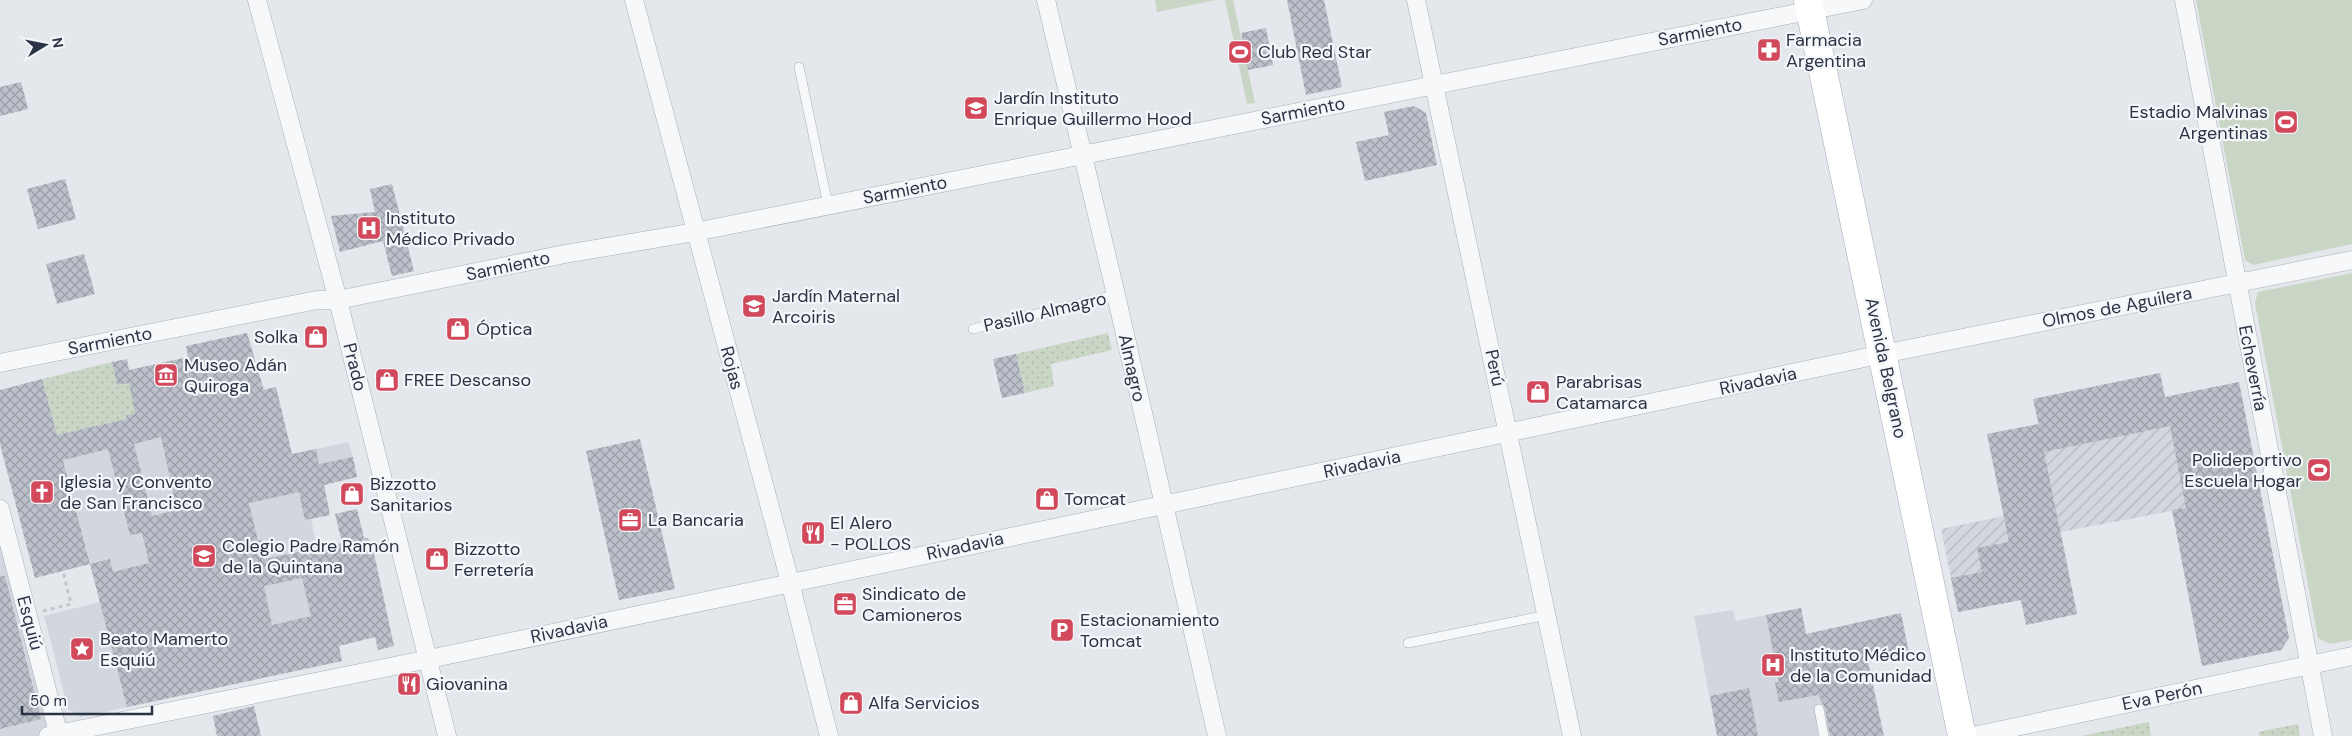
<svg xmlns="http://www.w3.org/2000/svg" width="2352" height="736" viewBox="0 0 2352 736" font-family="'DM Sans',sans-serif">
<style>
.built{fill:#d2d6de}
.industrial{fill:url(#industrial-furrows)}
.grass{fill:url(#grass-dots)}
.garden{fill:#c9d6c5}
.building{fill:url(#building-cross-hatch);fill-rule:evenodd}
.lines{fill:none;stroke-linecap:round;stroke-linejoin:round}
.service-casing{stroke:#a9aeb7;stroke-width:10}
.minor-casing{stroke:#a9aeb7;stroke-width:19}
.primary-casing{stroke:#a3abb8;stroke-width:29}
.path{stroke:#c2c5cb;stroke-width:3;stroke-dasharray:4 4;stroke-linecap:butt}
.service{stroke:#f7f8fa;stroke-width:9}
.minor{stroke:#f7f8fa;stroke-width:18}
.primary{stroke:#fff;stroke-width:28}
.labels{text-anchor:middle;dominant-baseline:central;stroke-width:4.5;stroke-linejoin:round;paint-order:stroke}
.street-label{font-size:18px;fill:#2b3445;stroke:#f4f6f9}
.poi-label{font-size:18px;fill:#2b3445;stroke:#f4f6f9;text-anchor:start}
</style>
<defs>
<pattern id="industrial-furrows" width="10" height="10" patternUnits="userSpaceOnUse" patternTransform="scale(1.25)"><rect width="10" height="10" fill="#d2d6de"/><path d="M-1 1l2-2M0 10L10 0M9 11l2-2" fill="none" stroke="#b4b8c0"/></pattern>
<pattern id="grass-dots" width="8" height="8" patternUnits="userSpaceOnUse" patternTransform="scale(1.25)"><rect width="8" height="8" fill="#c9d6c5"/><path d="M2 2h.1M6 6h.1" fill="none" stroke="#adb8ab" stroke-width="1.8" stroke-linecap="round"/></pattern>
<pattern id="building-cross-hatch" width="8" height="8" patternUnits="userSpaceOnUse" patternTransform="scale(1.25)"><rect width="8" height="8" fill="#bbc0ca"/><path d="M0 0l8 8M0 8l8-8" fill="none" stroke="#989da6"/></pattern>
</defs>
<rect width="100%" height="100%" fill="#e4e7ec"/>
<g class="built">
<polygon points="276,387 292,454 349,442 357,477 324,485 330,515 311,519 342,661 81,717 68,709 44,616 100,602 57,435 126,415"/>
<polygon points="0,543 51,736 0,736"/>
<polygon points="1801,608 1806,634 1858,736 1717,736 1694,616 1733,610 1736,621"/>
</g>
<polygon class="industrial" points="2160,373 2165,397 2239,382 2289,638 2281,650 2228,660 2198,506 2061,532 2077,614 2026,625 2021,600 1958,612 1941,529 2004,516 1987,434 2038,424 2033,399"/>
<g class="grass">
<polygon points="1108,333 1112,350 1051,364 1054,386 1025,393 1016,354"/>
<polygon points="112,362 117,385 129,383 135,414 126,415 127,419 57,435 42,379"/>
<polygon points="2149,722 2151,736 2081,736"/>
<polygon points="2298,724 2300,736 2260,736 2258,732"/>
</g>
<g class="garden">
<polygon points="1155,0 1216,0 1157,12"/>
<polygon points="1225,0 1233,0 1255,103 1247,104"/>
<polygon points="2196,0 2352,0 2352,244 2253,265 2245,260"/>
<polygon points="2352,273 2352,640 2330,644 2318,638 2255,303 2258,292"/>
</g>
<g class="building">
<polygon points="1287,0 1324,0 1342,87 1306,95"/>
<polygon points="1266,28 1273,65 1248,70 1241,33"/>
<polygon points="21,82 28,109 0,116 0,87"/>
<polygon points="1414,106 1426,113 1437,165 1365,181 1356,142 1389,135 1384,112"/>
<polygon points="65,179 76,219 38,229 27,189"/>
<polygon points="392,184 414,271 392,276 383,241 340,252 331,216 375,212 370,189"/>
<polygon points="84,254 95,294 57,304 46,264"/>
<path d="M 247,333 L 264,390 L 276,387 L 292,454 L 316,449 L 319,464 L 353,457 L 357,477 L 324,485 L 330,515 L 305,520 L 299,492 L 249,503 L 258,541 L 261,540 L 265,559 L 342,543 L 335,514 L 357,509 L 364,538 L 368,538 L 370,545 L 372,544 L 394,646 L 378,650 L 375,637 L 339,646 L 342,661 L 127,707 L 90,564 L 35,578 L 0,444 L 0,390 L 42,379 L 57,435 L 127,419 L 126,415 L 135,414 L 129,383 L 117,385 L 112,362 L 127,359 L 129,370 L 188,357 L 186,346 ZM 161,437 L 177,510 L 152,516 L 134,444 ZM 108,449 L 130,535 L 142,533 L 149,563 L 113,572 L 110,559 L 90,564 L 63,460 ZM 302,578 L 311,616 L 272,625 L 264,586 Z"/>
<polygon points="1016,354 1025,393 1002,398 993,359"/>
<polygon points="2160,373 2165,397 2239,382 2289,638 2281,650 2202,666 2172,510 2186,508 2170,426 2044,452 2077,614 2026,625 2021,600 1958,612 1951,578 1982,572 1977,548 2009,542 1987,434 2039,424 2033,399"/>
<polygon points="640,439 675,589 619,600 586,451"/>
<polygon points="0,576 5,576 41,719 0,729"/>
<polygon points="1801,608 1806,634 1901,613 1909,653 1868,662 1884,736 1830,736 1825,708 1818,695 1779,702 1775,683 1779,682 1766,615"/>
<polygon points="1749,688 1758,736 1717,736 1710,696"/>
<polygon points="254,706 261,736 217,736 213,716"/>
</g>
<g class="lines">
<defs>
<g id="service">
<polyline points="799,67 828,205"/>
<polyline points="973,329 1116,295"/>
<polyline points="1408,643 1547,615"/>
<polyline points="1819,709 1824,736"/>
</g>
<g id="minor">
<polyline points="257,0 338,300 447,736"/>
<polyline points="634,0 790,582 829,736"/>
<polyline points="1046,0 1116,295 1217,736"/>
<polyline points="1416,0 1572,736"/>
<polyline points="2184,0 2323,736"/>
<polyline points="0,363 317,300 338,300 565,254 695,232 1863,0"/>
<polyline points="0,509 59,736"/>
<polyline points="48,736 429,659 1883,354 2352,260"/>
<polyline points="1973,736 2352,656"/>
</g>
<polyline id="primary" points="1808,0 1962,736"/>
</defs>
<use href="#service" class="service-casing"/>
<use href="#minor" class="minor-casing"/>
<use href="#primary" class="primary-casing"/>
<polyline class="path" points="43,611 71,604 63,571"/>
<use href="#service" class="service"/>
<use href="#minor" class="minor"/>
<use href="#primary" class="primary"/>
</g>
<defs>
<symbol id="pharmacy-square" viewBox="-11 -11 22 22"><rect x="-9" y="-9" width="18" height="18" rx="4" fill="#d1495b" stroke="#f4f6f9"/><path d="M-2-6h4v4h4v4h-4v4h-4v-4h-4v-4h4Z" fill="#fff"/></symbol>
<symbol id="stadium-square" viewBox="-11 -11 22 22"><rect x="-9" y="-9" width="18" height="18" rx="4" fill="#d1495b" stroke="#f4f6f9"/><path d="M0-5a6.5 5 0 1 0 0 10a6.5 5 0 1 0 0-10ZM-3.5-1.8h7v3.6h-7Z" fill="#fff"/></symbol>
<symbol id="school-square" viewBox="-11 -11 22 22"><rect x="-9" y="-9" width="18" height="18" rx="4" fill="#d1495b" stroke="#f4f6f9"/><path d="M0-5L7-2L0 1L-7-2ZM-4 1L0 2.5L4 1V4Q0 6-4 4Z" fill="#fff"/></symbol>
<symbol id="hospital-square" viewBox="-11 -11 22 22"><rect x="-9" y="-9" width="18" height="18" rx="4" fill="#d1495b" stroke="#f4f6f9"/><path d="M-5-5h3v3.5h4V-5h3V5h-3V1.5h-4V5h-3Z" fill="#fff"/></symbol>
<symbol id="shop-square" viewBox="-11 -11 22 22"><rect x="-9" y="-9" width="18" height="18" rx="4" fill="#d1495b" stroke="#f4f6f9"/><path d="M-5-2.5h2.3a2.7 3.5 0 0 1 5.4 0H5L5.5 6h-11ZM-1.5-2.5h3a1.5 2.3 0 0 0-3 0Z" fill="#fff"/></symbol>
<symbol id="museum-square" viewBox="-11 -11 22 22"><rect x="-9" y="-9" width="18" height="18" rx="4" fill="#d1495b" stroke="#f4f6f9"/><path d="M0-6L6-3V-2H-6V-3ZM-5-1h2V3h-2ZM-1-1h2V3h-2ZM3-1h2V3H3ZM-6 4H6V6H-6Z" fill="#fff"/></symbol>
<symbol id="church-square" viewBox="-11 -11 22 22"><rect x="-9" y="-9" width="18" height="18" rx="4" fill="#d1495b" stroke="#f4f6f9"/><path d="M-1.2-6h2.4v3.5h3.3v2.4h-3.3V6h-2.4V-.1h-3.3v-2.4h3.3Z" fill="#fff"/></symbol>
<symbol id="office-square" viewBox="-11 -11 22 22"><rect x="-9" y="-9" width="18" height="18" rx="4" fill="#d1495b" stroke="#f4f6f9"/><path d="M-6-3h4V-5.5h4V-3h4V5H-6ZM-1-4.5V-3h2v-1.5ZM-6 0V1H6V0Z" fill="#fff"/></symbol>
<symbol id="restaurant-square" viewBox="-11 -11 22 22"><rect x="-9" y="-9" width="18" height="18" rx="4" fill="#d1495b" stroke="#f4f6f9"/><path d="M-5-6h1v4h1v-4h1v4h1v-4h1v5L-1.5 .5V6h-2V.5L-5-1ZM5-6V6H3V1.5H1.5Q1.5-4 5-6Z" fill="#fff"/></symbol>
<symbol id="parking-square" viewBox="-11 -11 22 22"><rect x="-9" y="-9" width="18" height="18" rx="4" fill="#d1495b" stroke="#f4f6f9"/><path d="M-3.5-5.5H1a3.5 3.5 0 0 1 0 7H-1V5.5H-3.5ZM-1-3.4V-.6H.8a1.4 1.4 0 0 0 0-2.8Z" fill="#fff"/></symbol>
<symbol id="sight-square" viewBox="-11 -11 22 22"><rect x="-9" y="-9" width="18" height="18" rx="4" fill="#d1495b" stroke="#f4f6f9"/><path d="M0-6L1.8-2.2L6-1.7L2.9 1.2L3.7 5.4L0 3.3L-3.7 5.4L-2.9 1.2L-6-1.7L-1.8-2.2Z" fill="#fff"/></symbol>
</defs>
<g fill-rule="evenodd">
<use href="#pharmacy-square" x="1755" y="36" width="28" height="28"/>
<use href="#stadium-square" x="1226" y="38" width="28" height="28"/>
<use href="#school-square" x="962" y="94" width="28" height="28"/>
<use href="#stadium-square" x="2272" y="108" width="28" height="28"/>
<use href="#hospital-square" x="355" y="214" width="28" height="28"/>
<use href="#school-square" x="740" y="292" width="28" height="28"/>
<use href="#shop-square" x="444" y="315" width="28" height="28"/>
<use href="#shop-square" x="302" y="323" width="28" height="28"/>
<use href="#museum-square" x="152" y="361" width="28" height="28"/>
<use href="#shop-square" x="373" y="366" width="28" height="28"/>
<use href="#shop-square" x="1524" y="378" width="28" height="28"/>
<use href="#stadium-square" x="2305" y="456" width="28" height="28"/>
<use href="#church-square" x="28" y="478" width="28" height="28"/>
<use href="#shop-square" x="338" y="480" width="28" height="28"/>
<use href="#shop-square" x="1033" y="485" width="28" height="28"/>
<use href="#office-square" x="616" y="506" width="28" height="28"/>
<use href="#restaurant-square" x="799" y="519" width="28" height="28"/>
<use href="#school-square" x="190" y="542" width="28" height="28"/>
<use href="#shop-square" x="423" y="545" width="28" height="28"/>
<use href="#office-square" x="831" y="590" width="28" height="28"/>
<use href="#parking-square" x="1048" y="616" width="28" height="28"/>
<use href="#sight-square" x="68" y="635" width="28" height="28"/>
<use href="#hospital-square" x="1759" y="651" width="28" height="28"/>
<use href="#restaurant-square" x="395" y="670" width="28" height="28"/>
<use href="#shop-square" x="837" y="689" width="28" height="28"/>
</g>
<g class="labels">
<g class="street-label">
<text transform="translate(1700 32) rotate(-11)">Sarmiento</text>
<text transform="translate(1303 111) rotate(-11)">Sarmiento</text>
<text transform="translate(905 190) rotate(-11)">Sarmiento</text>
<text transform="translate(508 266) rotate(-12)">Sarmiento</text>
<text transform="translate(2117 307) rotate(-11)">Olmos de Aguilera</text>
<text transform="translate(1045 312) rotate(-13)">Pasillo Almagro</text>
<text transform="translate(110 341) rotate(-11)">Sarmiento</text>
<text transform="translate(355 367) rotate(76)">Prado</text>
<text transform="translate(732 368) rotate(75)">Rojas</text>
<text transform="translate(1132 368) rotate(77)">Almagro</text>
<text transform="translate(1495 368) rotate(78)">Perú</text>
<text transform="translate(1886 368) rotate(78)">Avenida Belgrano</text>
<text transform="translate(2253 368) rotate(79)">Echeverría</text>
<text transform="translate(1758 381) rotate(-12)">Rivadavia</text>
<text transform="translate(1362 464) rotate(-12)">Rivadavia</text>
<text transform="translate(965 546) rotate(-12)">Rivadavia</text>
<text transform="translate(30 623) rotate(75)">Esquiú</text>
<text transform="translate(569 629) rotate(-12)">Rivadavia</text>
<text transform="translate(2162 696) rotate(-12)">Eva Perón</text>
</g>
<g class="poi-label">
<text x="1786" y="40">Farmacia<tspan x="1786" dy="21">Argentina</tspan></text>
<text x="1258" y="52">Club Red Star</text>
<text x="994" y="98">Jardín Instituto<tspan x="994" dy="21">Enrique Guillermo Hood</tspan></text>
<text x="2268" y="112" text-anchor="end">Estadio Malvinas<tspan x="2268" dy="21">Argentinas</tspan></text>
<text x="386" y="218">Instituto<tspan x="386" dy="21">Médico Privado</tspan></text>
<text x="772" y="296">Jardín Maternal<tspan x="772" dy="21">Arcoiris</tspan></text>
<text x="476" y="329">Óptica</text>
<text x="298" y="337" text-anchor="end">Solka</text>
<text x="184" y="365">Museo Adán<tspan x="184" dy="21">Quiroga</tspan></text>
<text x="404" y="380">FREE Descanso</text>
<text x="1556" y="382">Parabrisas<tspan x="1556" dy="21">Catamarca</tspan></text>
<text x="2302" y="460" text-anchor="end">Polideportivo<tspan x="2302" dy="21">Escuela Hogar</tspan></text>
<text x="60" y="482">Iglesia y Convento<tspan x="60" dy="21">de San Francisco</tspan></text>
<text x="370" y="484">Bizzotto<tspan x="370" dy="21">Sanitarios</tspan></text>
<text x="1064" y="499">Tomcat</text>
<text x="648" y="520">La Bancaria</text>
<text x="830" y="523">El Alero<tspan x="830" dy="21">- POLLOS</tspan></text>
<text x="222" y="546">Colegio Padre Ramón<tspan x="222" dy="21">de la Quintana</tspan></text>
<text x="454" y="549">Bizzotto<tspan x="454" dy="21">Ferretería</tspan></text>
<text x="862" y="594">Sindicato de<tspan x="862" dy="21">Camioneros</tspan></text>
<text x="1080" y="620">Estacionamiento<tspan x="1080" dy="21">Tomcat</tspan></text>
<text x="100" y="639">Beato Mamerto<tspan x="100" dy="21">Esquiú</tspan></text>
<text x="1790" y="655">Instituto Médico<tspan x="1790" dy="21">de la Comunidad</tspan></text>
<text x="426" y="684">Giovanina</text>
<text x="868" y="703">Alfa Servicios</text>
</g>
</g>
<g transform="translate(45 45) rotate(80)" stroke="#f4f6f9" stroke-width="4" paint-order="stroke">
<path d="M0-4L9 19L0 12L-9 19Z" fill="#2b3445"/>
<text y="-8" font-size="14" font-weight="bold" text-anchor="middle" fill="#2b3445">N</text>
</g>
<path d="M22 706v8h130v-8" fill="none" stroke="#2b3445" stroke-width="2.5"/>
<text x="30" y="706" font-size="15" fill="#2b3445" stroke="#f4f6f9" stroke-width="4" paint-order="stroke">50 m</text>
</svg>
